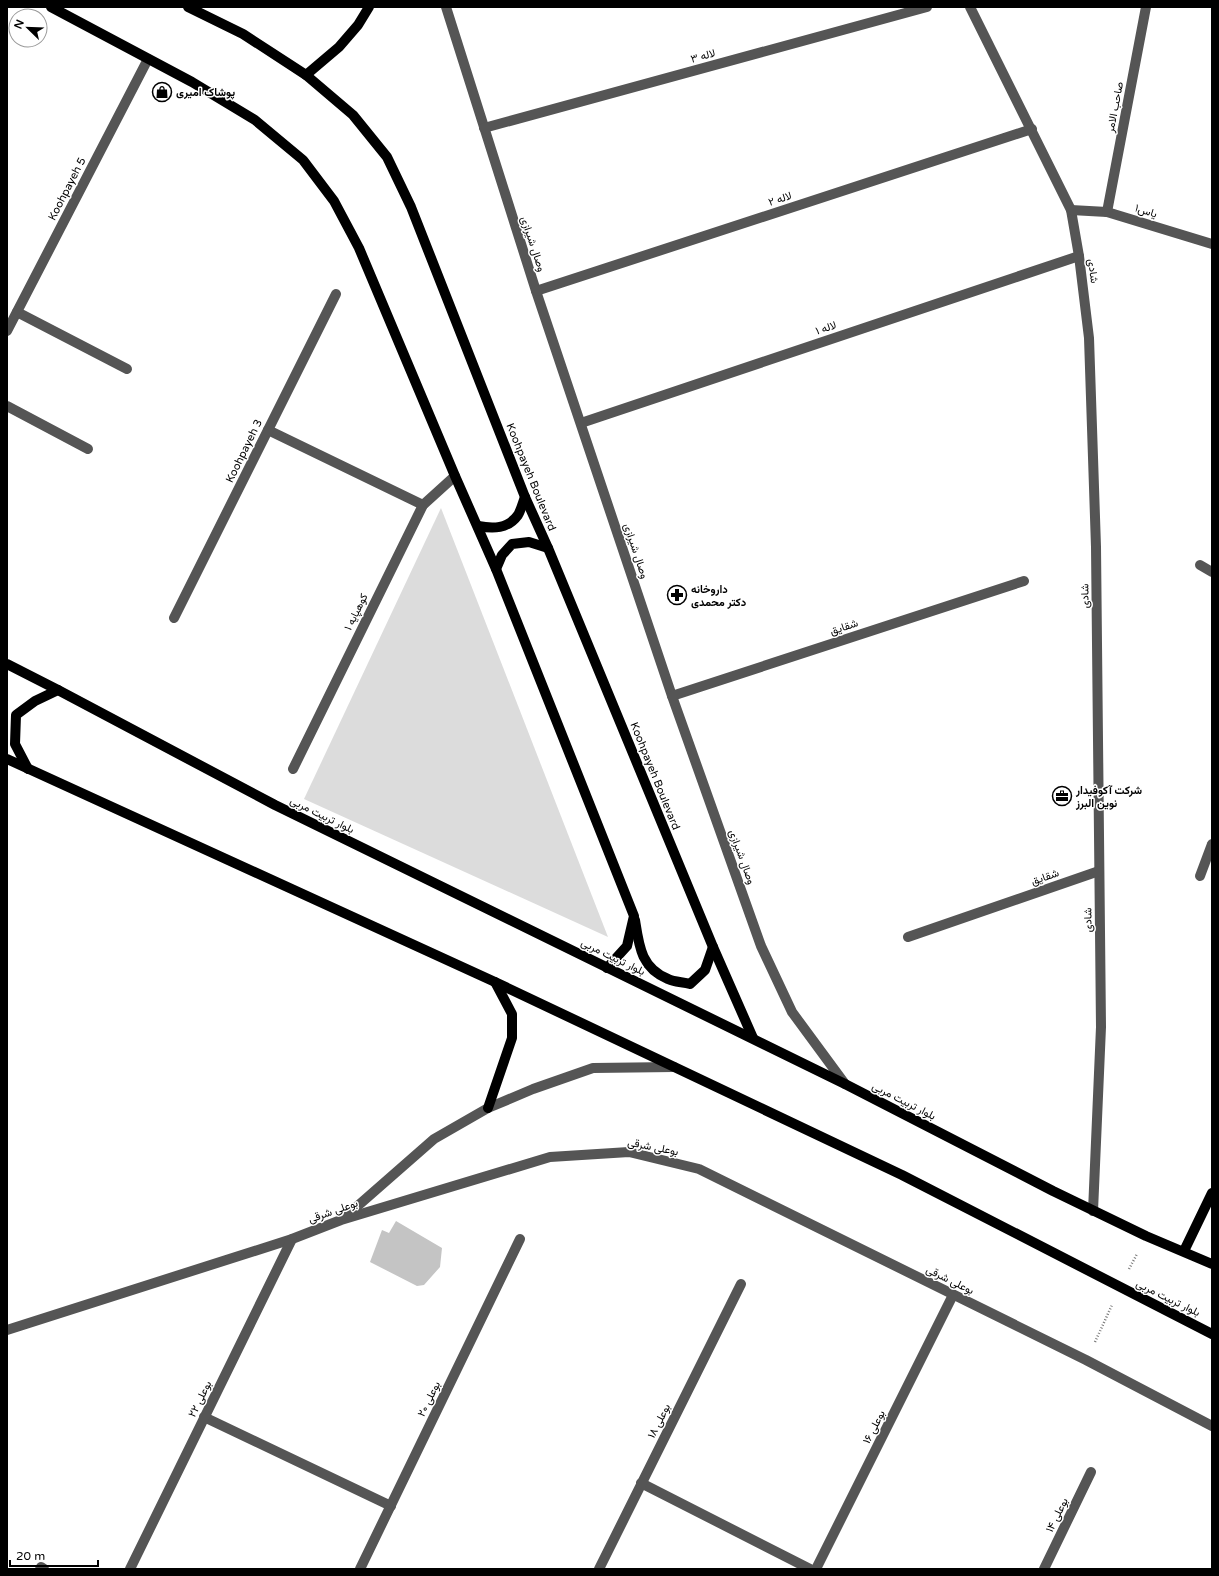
<svg xmlns="http://www.w3.org/2000/svg" width="1219" height="1576" viewBox="0 0 1219 1576" font-family="'Varela Round',Vazirmatn,sans-serif">
<style>
.green{fill:#dcdcdc}
.building{fill:#c4c4c4}
.lines{fill:none;stroke-linecap:round;stroke-linejoin:round}
.path{stroke:#777;stroke-width:2.5;stroke-dasharray:1 2;stroke-linecap:butt}
.minor{stroke:#555;stroke-width:10}
.major{stroke:#000;stroke-width:10}
.labels{text-anchor:middle;dominant-baseline:central;stroke-width:3;stroke-linejoin:round;paint-order:stroke}
.street-label{font-size:11px;fill:#000;stroke:#fff}
.poi-label{font-size:11px;font-weight:bold;fill:#000;stroke:#fff;text-anchor:start}
</style>
<rect width="100%" height="100%" fill="#fff"/>
<polygon class="green" points="441,508 608,937 304,799"/>
<polygon class="building" points="396,1221 442,1248 440,1267 424,1285 417,1286 370,1262 382,1230 389,1233"/>
<g class="lines">
<g class="path">
<polyline points="1129,1269 1137,1254"/>
<polyline points="1095,1342 1112,1305"/>
</g>
<g class="minor">
<polyline points="446,7 536,291 672,696 761,946 792,1012 845,1084"/>
<polyline points="970,7 1071,210 1079,256 1089,338 1096,547 1101,1027 1093,1211"/>
<polyline points="484,128 927,7"/>
<polyline points="1071,210 1107,212 1212,244"/>
<polyline points="1107,212 1146,7"/>
<polyline points="536,291 1032,129"/>
<polyline points="17,312 127,369"/>
<polyline points="7,331 148,59"/>
<polyline points="7,406 88,449"/>
<polyline points="581,423 1079,256"/>
<polyline points="268,430 423,505"/>
<polyline points="1200,565 1212,572"/>
<polyline points="174,618 336,294"/>
<polyline points="672,696 1024,581"/>
<polyline points="293,769 423,505 455,476"/>
<polyline points="1200,876 1212,844"/>
<polyline points="908,937 1099,871"/>
<polyline points="345,1217 434,1139 488,1108 533,1089 593,1068 674,1067"/>
<polyline points="7,1330 292,1239 341,1220 550,1157 629,1152 699,1169 1086,1360 1212,1426"/>
<polyline points="204,1417 391,1506"/>
<polyline points="641,1483 810,1569"/>
<polyline points="40,1569 41,1567 44,1569"/>
<polyline points="130,1569 292,1239"/>
<polyline points="360,1569 520,1239"/>
<polyline points="599,1569 741,1284"/>
<polyline points="816,1569 953,1295"/>
<polyline points="1044,1569 1091,1472"/>
</g>
<g class="major">
<polyline points="51,7 192,82 255,120 303,160 334,201 359,248 455,476 496,569 634,916 627,946 607,968"/>
<polyline points="188,7 243,34 306,75 353,115 387,157 411,207 525,497 548,548 713,947 753,1038"/>
<polyline points="306,75 339,47 358,25 369,7"/>
<path d="M 478,526 C 493,529 508,529 518,515 C 521,510 523,502 525,497"/>
<polyline points="496,569 502,555 512,544 529,542 548,548"/>
<polyline points="7,664 58,690 275,805 845,1084 1053,1191 1146,1236 1212,1264"/>
<polyline points="7,759 495,982 902,1175 1212,1334"/>
<polyline points="28,769 15,744 16,715 35,701 58,690"/>
<path d="M 635,920 C 639,946 641,968 668,979 C 674,982 683,982 690,984 L 705,970 L 713,947"/>
<polyline points="488,1108 512,1038 512,1014 495,982"/>
<polyline points="1184,1251 1212,1193"/>
</g>
</g>
<defs>
<symbol id="shop-ring" viewBox="-11 -11 22 22"><circle r="9.5" fill="#fff" stroke="#000" stroke-width="1.5"/><path d="M-5-2.5h2.3a2.7 3.5 0 0 1 5.4 0H5L5.5 6h-11ZM-1.5-2.5h3a1.5 2.3 0 0 0-3 0Z" fill="#000"/></symbol>
<symbol id="pharmacy-ring" viewBox="-11 -11 22 22"><circle r="9.5" fill="#fff" stroke="#000" stroke-width="1.5"/><path d="M-2-6h4v4h4v4h-4v4h-4v-4h-4v-4h4Z" fill="#000"/></symbol>
<symbol id="office-ring" viewBox="-11 -11 22 22"><circle r="9.5" fill="#fff" stroke="#000" stroke-width="1.5"/><path d="M-6-3h4V-5.5h4V-3h4V5H-6ZM-1-4.5V-3h2v-1.5ZM-6 0V1H6V0Z" fill="#000"/></symbol>
</defs>
<g fill-rule="evenodd">
<use href="#shop-ring" x="151" y="81" width="22" height="22"/>
<use href="#pharmacy-ring" x="666" y="584" width="22" height="22"/>
<use href="#office-ring" x="1051" y="785" width="22" height="22"/>
</g>
<g class="labels">
<g class="street-label">
<text transform="translate(703 56) rotate(-15)">لاله ۳</text>
<text transform="translate(1115 107) rotate(-79)">صاحب الامر</text>
<text transform="translate(67 189) rotate(-63)">Koohpayeh 5</text>
<text transform="translate(780 199) rotate(-18)">لاله ۲</text>
<text transform="translate(1146 211) rotate(17)">یاس۱</text>
<text transform="translate(533 244) rotate(72)">وصال شیرازی</text>
<text transform="translate(1093 271) rotate(83)">شادی</text>
<text transform="translate(826 328) rotate(-19)">لاله ۱</text>
<text transform="translate(244 451) rotate(-64)">Koohpayeh 3</text>
<text transform="translate(531 477) rotate(68)">Koohpayeh Boulevard</text>
<text transform="translate(636 551) rotate(72)">وصال شیرازی</text>
<text transform="translate(1085 596) rotate(-91)">شادی</text>
<text transform="translate(356 612) rotate(-64)">کوهپایه ۱</text>
<text transform="translate(844 627) rotate(-18)">شقایق</text>
<text transform="translate(655 776) rotate(68)">Koohpayeh Boulevard</text>
<text transform="translate(322 815) rotate(26)">بلوار تربیت مربی</text>
<text transform="translate(742 857) rotate(70)">وصال شیرازی</text>
<text transform="translate(1045 877) rotate(-19)">شقایق</text>
<text transform="translate(1088 920) rotate(-91)">شادی</text>
<text transform="translate(613 957) rotate(26)">بلوار تربیت مربی</text>
<text transform="translate(904 1101) rotate(27)">بلوار تربیت مربی</text>
<text transform="translate(653 1147) rotate(11)">بوعلی شرقی</text>
<text transform="translate(333 1211) rotate(-19)">بوعلی شرقی</text>
<text transform="translate(950 1280) rotate(26)">بوعلی شرقی</text>
<text transform="translate(1168 1298) rotate(26)">بلوار تربیت مربی</text>
<text transform="translate(200 1399) rotate(-64)">بوعلی ۲۲</text>
<text transform="translate(429 1399) rotate(-64)">بوعلی ۲۰</text>
<text transform="translate(659 1421) rotate(-63)">بوعلی ۱۸</text>
<text transform="translate(874 1427) rotate(-63)">بوعلی ۱۶</text>
<text transform="translate(1057 1515) rotate(-64)">بوعلی ۱۴</text>
</g>
<g class="poi-label">
<text x="176" y="92">پوشاک امیری</text>
<text x="691" y="589">داروخانه<tspan x="691" dy="13">دکتر محمدی</tspan></text>
<text x="1076" y="790">شرکت آکوفیدار<tspan x="1076" dy="13">نوین البرز</tspan></text>
</g>
</g>
<rect width="1219" height="1576" fill="none" stroke="#000000" stroke-width="16"/>
<g transform="translate(28 28) rotate(293)"><circle r="19" fill="#ffffff" stroke="#999999"/>
<path d="M0-3L7 15L0 10L-7 15Z" fill="#000000"/>
<text y="-6" font-size="11" font-weight="bold" text-anchor="middle" fill="#000000">N</text>
</g>
<path d="M10 1560v6h88v-6" fill="none" stroke="#000000" stroke-width="2"/>
<text x="16" y="1560" font-size="12" fill="#000000" stroke="#ffffff" stroke-width="3" paint-order="stroke">20 m</text>
</svg>
